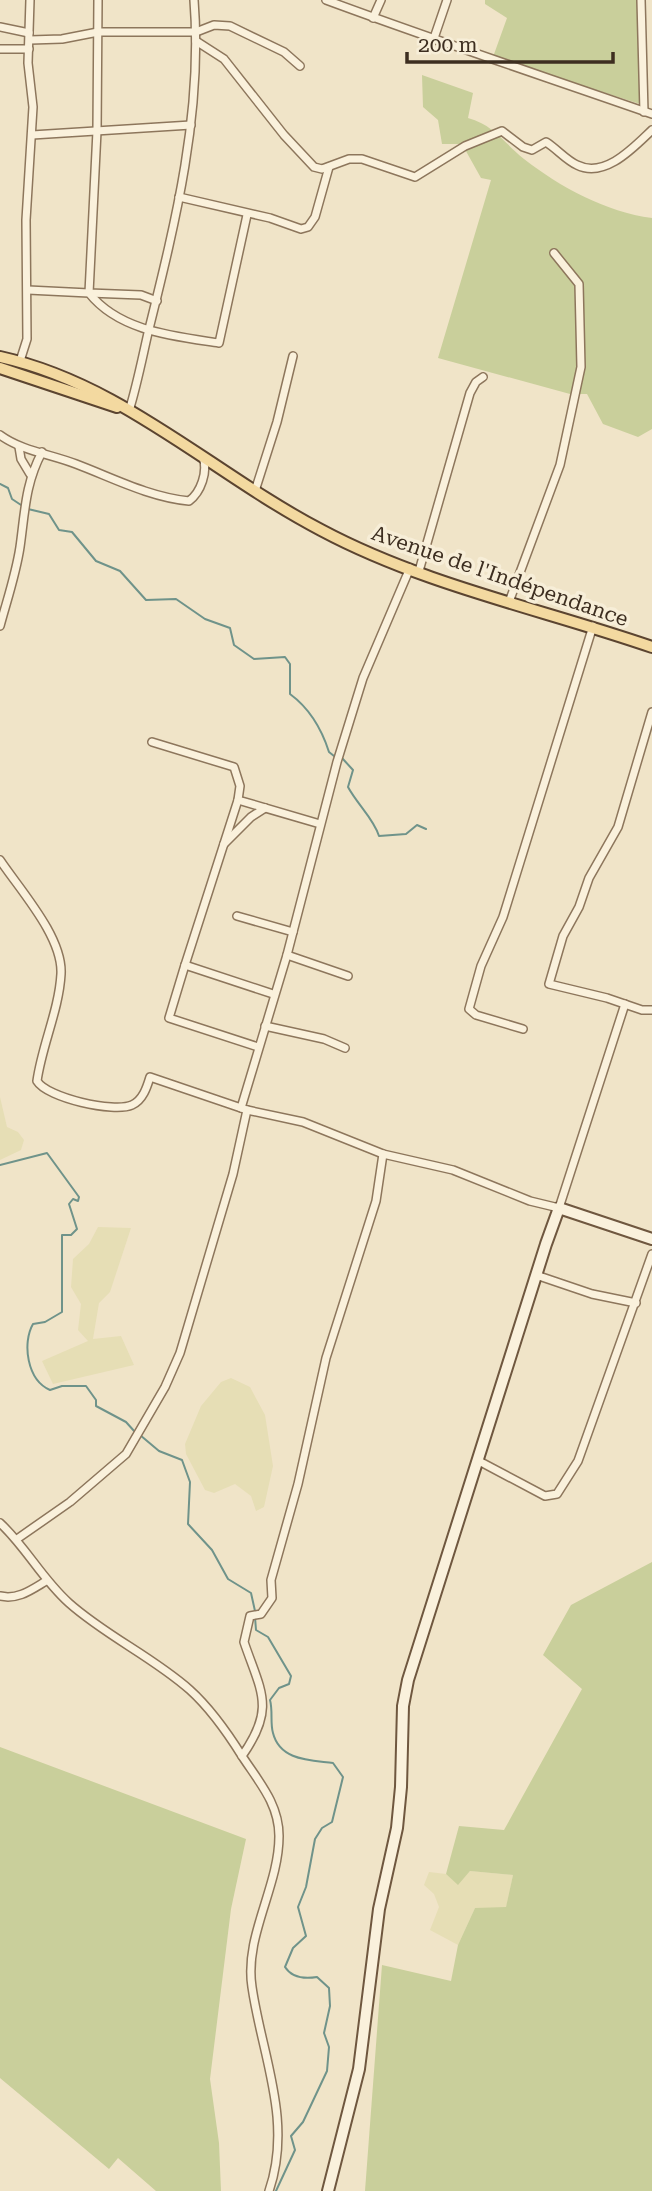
<svg xmlns="http://www.w3.org/2000/svg" width="652" height="2191" viewBox="0 0 652 2191" font-family="'Roboto Serif',serif">
<style>
.farmland{fill:#e6deb5}
.green{fill:#c9cf9b}
.lines{fill:none;stroke-linecap:round;stroke-linejoin:round}
.stream{stroke:#6f938a;stroke-width:2}
.street-casing{stroke:#8d765c;stroke-width:10}
.secondary-casing{stroke:#6f573f;stroke-width:14}
.primary-casing{stroke:#5b4430;stroke-width:14}
.street{stroke:#faf1dc;stroke-width:7}
.secondary{stroke:#faf1dc;stroke-width:10}
.primary{stroke:#f3d9a0;stroke-width:10}
.labels{text-anchor:middle;dominant-baseline:central;stroke-width:7;stroke-linejoin:round;paint-order:stroke}
.street-label{font-size:21px;fill:#3d2e20;stroke:#f7eed8}
</style>
<rect width="100%" height="100%" fill="#f0e4c8"/>
<g class="farmland">
<polygon points="0,1097 7,1127 18,1132 24,1140 21,1150 0,1160"/>
<polygon points="98,1227 131,1228 110,1292 99,1303 93,1339 121,1336 134,1365 53,1384 42,1361 88,1341 78,1330 81,1304 71,1287 73,1259 89,1244"/>
<polygon points="231,1378 250,1387 265,1415 273,1466 264,1507 256,1511 251,1496 235,1484 214,1493 205,1490 186,1454 185,1444 201,1406 221,1382"/>
<polygon points="470,1871 513,1875 506,1908 475,1908 458,1945 430,1930 439,1907 434,1894 424,1885 429,1872 446,1874 458,1884"/>
</g>
<g class="green">
<polygon points="485,0 637,0 640,104 493,57 507,18 485,4"/>
<path d="M 422,75 L 473,93 L 468,118 C 494,125 504,143 524,159 C 560,187 606,212 652,218 L 652,429 L 638,437 L 603,424 L 587,394 L 570,394 L 438,358 L 491,180 L 481,178 L 462,144 L 442,144 L 438,120 L 423,107 Z"/>
<polygon points="652,1562 652,2191 365,2191 382,1965 451,1981 458,1945 475,1908 506,1907 513,1875 470,1871 458,1885 446,1874 459,1826 504,1830 582,1689 543,1655 571,1605"/>
<polygon points="0,1747 246,1839 231,1909 210,2079 219,2143 221,2191 156,2191 118,2158 109,2169 0,2078"/>
</g>
<g class="lines">
<g class="stream">
<polyline points="0,484 8,488 12,499 21,505"/>
<path d="M 28,509 L 49,514 L 59,530 L 72,532 L 96,561 L 120,571 L 146,600 L 176,599 L 205,619 L 230,628 L 234,645 L 254,659 L 285,657 L 290,664 L 290,694 C 309,708 322,730 329,752 L 334,756"/>
<path d="M 342,758 L 353,770 L 348,787 C 357,804 374,819 379,836 L 406,834 L 417,825 L 426,829"/>
<path d="M 0,1165 L 47,1153 L 79,1197 L 78,1201 L 73,1199 L 69,1204 L 77,1229 L 71,1235 L 62,1235 L 62,1312 L 45,1322 L 33,1324 C 22,1343 27,1380 50,1390 L 62,1386 L 86,1386 L 96,1400 L 96,1406 L 126,1422 L 135,1432"/>
<polyline points="140,1435 159,1451 182,1460 190,1482 188,1524 212,1550 228,1579 251,1593 255,1611"/>
<path d="M 255,1617 L 256,1630 L 268,1637 L 291,1676 L 289,1684 L 279,1688 L 270,1700 C 273,1711 270,1723 273,1733 C 280,1761 311,1760 333,1763 L 343,1777 L 332,1822 L 322,1828 L 315,1839 L 306,1887 L 298,1907 L 306,1936 L 293,1948 L 285,1967 C 292,1978 305,1979 317,1977 L 329,1988 L 330,2006 L 324,2033 L 329,2047 L 327,2071 L 303,2122 L 291,2136 L 295,2150 L 276,2191"/>
</g>
<defs>
<g id="street">
<polyline points="98,0 97,131 89,293 141,295 157,301"/>
<path d="M 326,0 C 434,40 543,76 652,114"/>
<polyline points="641,0 644,112"/>
<polyline points="373,18 381,0"/>
<polyline points="0,27 29,33"/>
<polyline points="30,40 62,39 98,32 196,32 214,25 230,26 284,52 300,66"/>
<path d="M 196,41 L 224,59 L 284,135 L 314,167 L 322,169 L 349,159 L 362,159 L 415,177 L 465,146 L 502,131 L 523,147 L 532,150 L 546,142 C 557,149 566,160 577,165 C 605,179 634,147 652,130"/>
<polyline points="433,41 447,0"/>
<polyline points="0,49 29,49"/>
<polyline points="32,135 191,125"/>
<polyline points="179,197 270,218 301,229 308,227 315,217 329,167"/>
<path d="M 28,290 L 89,293 C 119,331 173,336 219,343 L 247,215"/>
<polyline points="20,361 27,339 26,220 33,107 28,63 30,0"/>
<path d="M 129,411 C 137,385 142,359 148,333 C 175,224 203,113 194,0"/>
<path d="M 0,435 C 22,451 50,454 76,464 C 113,478 149,497 189,501 C 201,492 208,472 203,457"/>
<polyline points="19,447 21,459 30,474"/>
<polyline points="255,491 277,422 293,356"/>
<polyline points="419,571 470,393 476,382 483,377"/>
<polyline points="509,602 560,465 581,367 579,284 554,253"/>
<path d="M 0,626 C 7,600 16,574 20,547 C 25,512 25,484 42,452"/>
<polyline points="652,712 618,827 589,878 579,907 563,936 549,984 607,998 642,1010 652,1010"/>
<polyline points="152,742 234,767 240,786 238,800 320,824"/>
<polyline points="224,844 251,817 265,808"/>
<path d="M 0,860 C 20,890 63,937 61,974 C 59,1010 42,1045 37,1081 C 47,1098 114,1113 132,1105 C 143,1100 147,1087 150,1077 L 247,1110 L 303,1122 L 383,1154 L 453,1170 L 530,1201 L 559,1208 L 625,1004"/>
<polyline points="237,916 293,932"/>
<polyline points="287,955 348,976"/>
<polyline points="185,965 238,800"/>
<polyline points="265,1026 324,1039 345,1048"/>
<polyline points="523,1029 476,1015 469,1009 481,966 503,917 593,626"/>
<polyline points="258,1047 169,1018 185,965 273,994"/>
<polyline points="241,1108 287,955 337,762 363,678 410,568"/>
<polyline points="536,1275 592,1294 636,1303"/>
<polyline points="477,1460 545,1496 557,1494 578,1461 652,1254"/>
<path d="M 0,1523 C 26,1547 42,1579 69,1603 C 106,1636 153,1657 190,1690 C 211,1709 227,1732 242,1756 C 259,1782 279,1804 279,1836 C 279,1887 244,1936 252,1987 C 262,2056 293,2121 269,2191"/>
<polyline points="17,1539 70,1502 126,1454 165,1387 180,1353 233,1174 247,1110"/>
<path d="M 0,1596 C 18,1600 31,1590 46,1581"/>
<path d="M 242,1756 C 276,1708 261,1692 244,1642 L 250,1616 L 261,1614 L 272,1598 L 271,1580 L 298,1484 L 326,1358 L 376,1201 L 383,1154"/>
</g>
<polyline id="secondary" points="328,2191 359,2069 379,1909 397,1828 401,1787 403,1706 408,1680 546,1244 559,1208 652,1239"/>
<g id="primary">
<path d="M 0,357 C 122,384 212,473 321,530 C 424,585 542,609 652,647"/>
<polyline points="0,368 117,407"/>
</g>
</defs>
<use href="#street" class="street-casing"/>
<use href="#secondary" class="secondary-casing"/>
<use href="#primary" class="primary-casing"/>
<use href="#street" class="street"/>
<use href="#secondary" class="secondary"/>
<use href="#primary" class="primary"/>
</g>
<g class="labels">
<g class="street-label">
<text transform="translate(500 576) rotate(19)">Avenue de l'Indépendance</text>
</g>
</g>
<path d="M407 52v10h206v-10" fill="none" stroke="#3d2e20" stroke-width="3.5"/>
<text x="418" y="52" font-size="21" fill="#3d2e20" stroke="#f7eed8" stroke-width="5" paint-order="stroke">200 m</text>
</svg>
